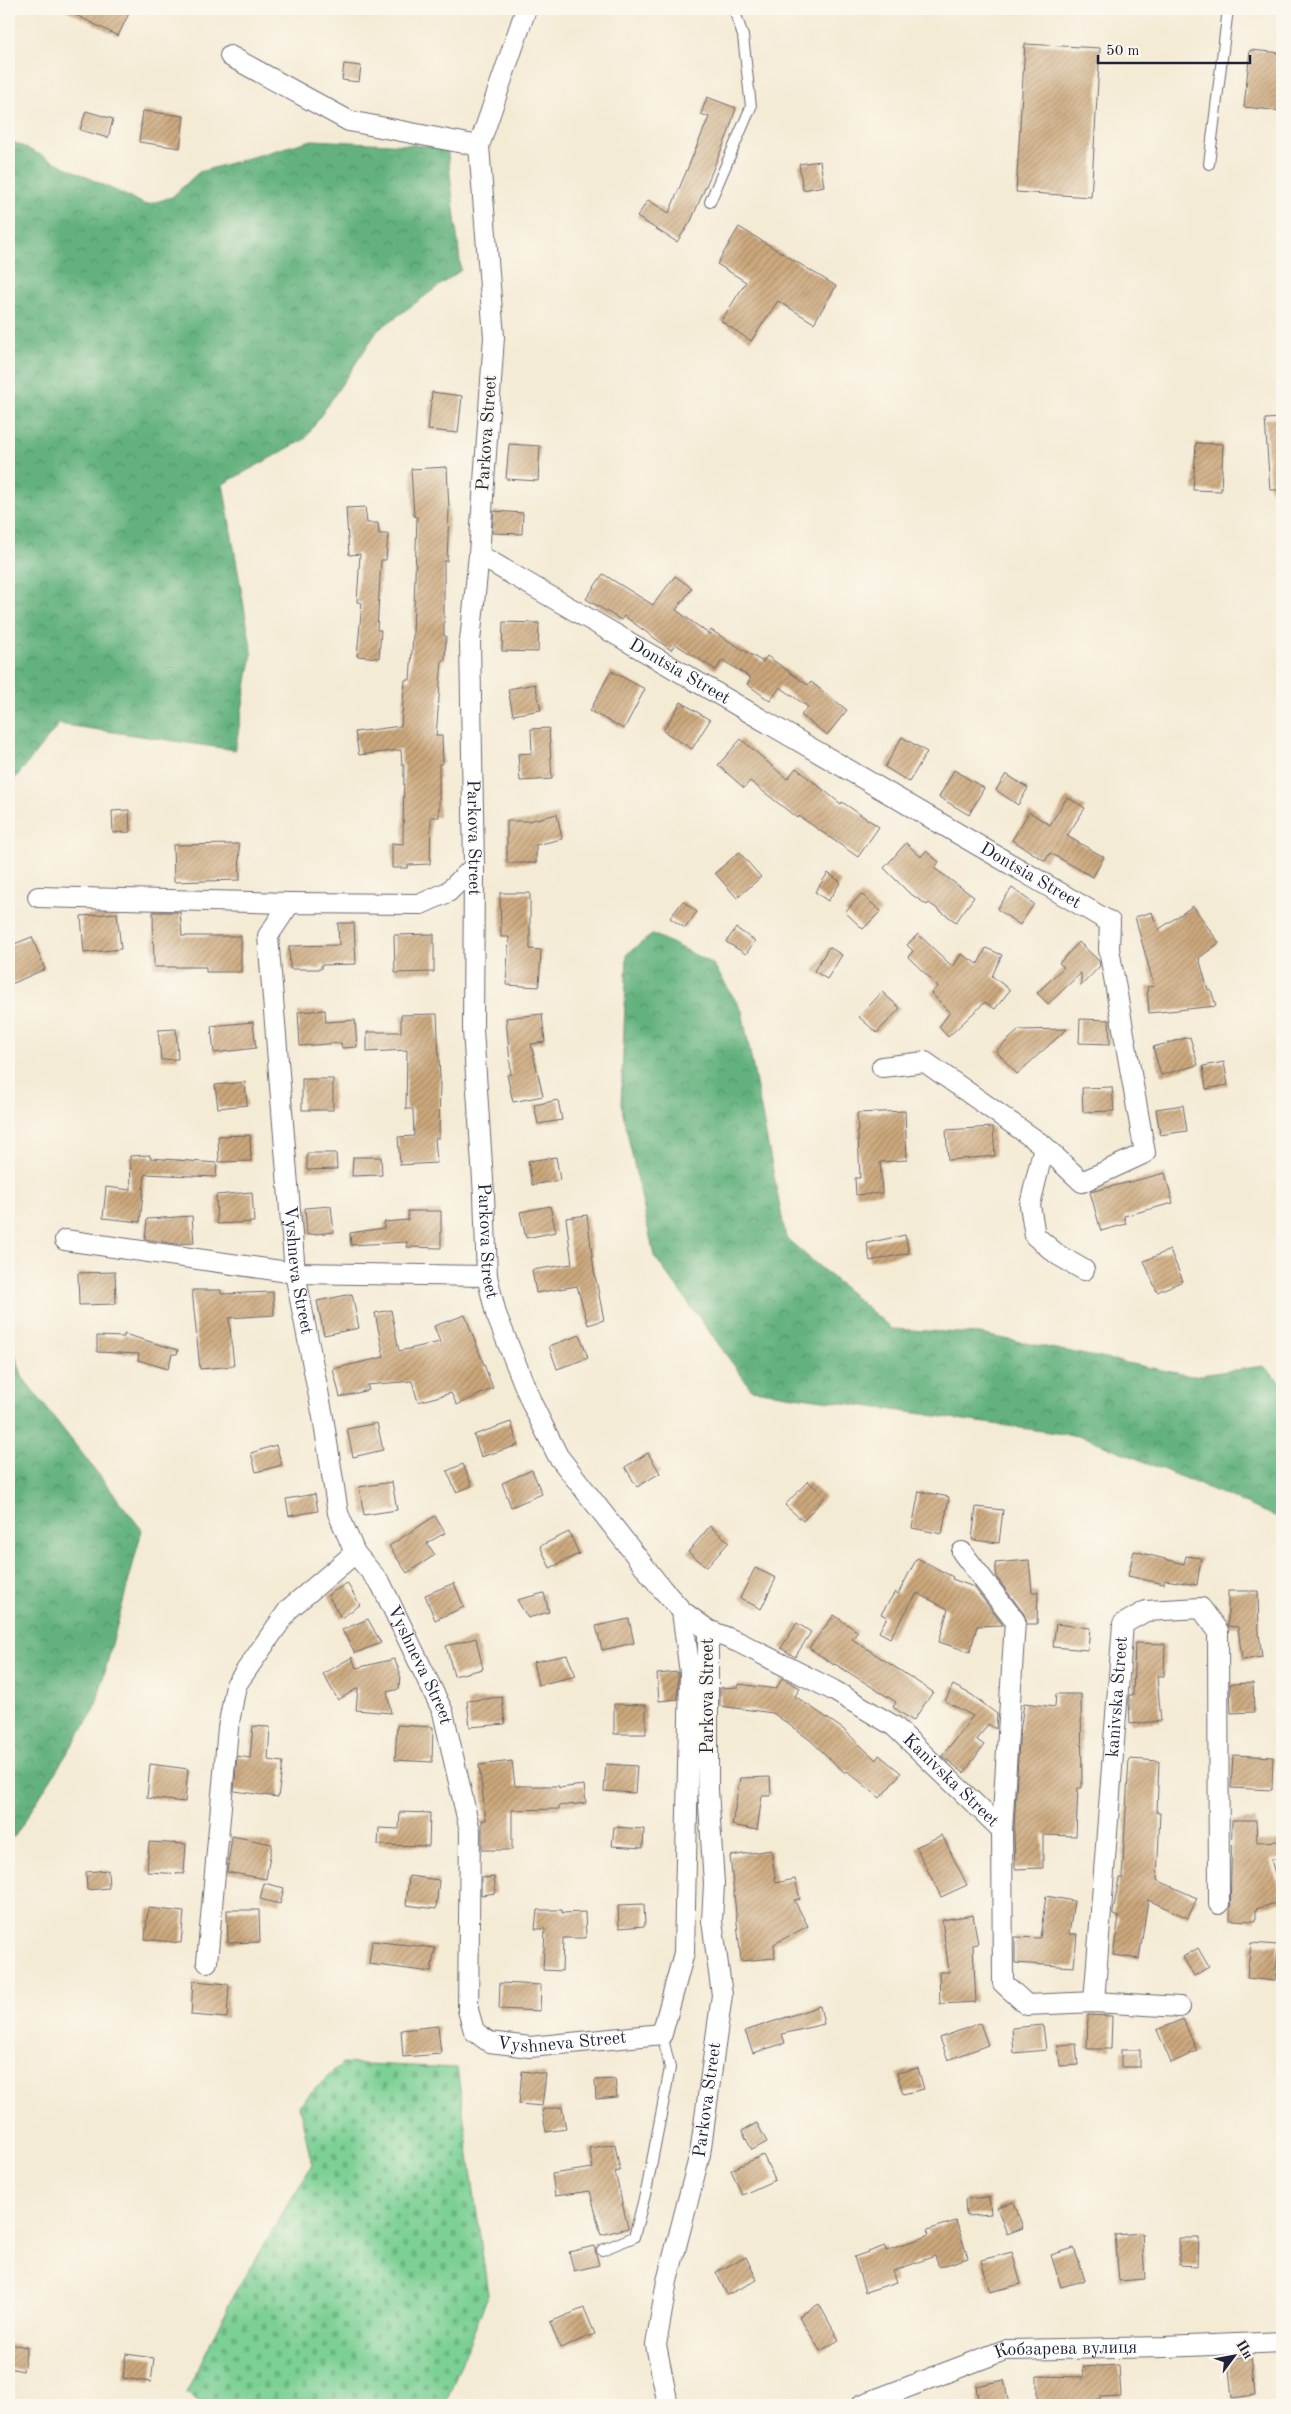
<svg xmlns="http://www.w3.org/2000/svg" width="1291" height="2414" viewBox="0 0 1291 2414" font-family="'Old Standard TT',serif">
<style>
.forest{fill:url(#forest-crowns);stroke:#436a5c}
.cemetery{fill:url(#cemetery-stones);stroke:#4e7968}
.building{fill:url(#building-hatch)}
.lines{fill:none;stroke-linecap:round;stroke-linejoin:round}
.lane-casing{stroke:#6c6871;stroke-width:12}
.street-casing{stroke:#6c6871;stroke-width:22}
.lane{stroke:#fff;stroke-width:10}
.street{stroke:#fff;stroke-width:20}
.labels{text-anchor:middle;dominant-baseline:central;stroke-width:4.5;stroke-linejoin:round;paint-order:stroke}
.street-label{font-size:18px;fill:#22223b;stroke:#fbf7ec}
</style>
<defs>
<pattern id="forest-crowns" width="20" height="18" patternUnits="userSpaceOnUse" patternTransform="scale(1.25)"><rect width="20" height="18" fill="#64b27e"/><path d="M2 6a3 3 0 1 1 6 0M12 15a3 3 0 1 1 6 0" fill="none" stroke="#529068"/></pattern>
<pattern id="cemetery-stones" width="16" height="16" patternUnits="userSpaceOnUse" patternTransform="scale(1.25)"><rect width="16" height="16" fill="#7bd094"/><path d="M2 7V4a2 2 0 0 1 4 0v3zM10 15v-3a2 2 0 0 1 4 0v3z" fill="#6ab280"/></pattern>
<pattern id="building-hatch" width="6" height="6" patternUnits="userSpaceOnUse" patternTransform="scale(1.25)"><rect width="6" height="6" fill="#cca87c"/><path d="M-1 1l2-2M0 6l6-6M5 7l2-2" fill="none" stroke="#a58867"/></pattern>
</defs>
<rect width="100%" height="100%" fill="#fbf7ec"/>
<filter id="ink" filterUnits="userSpaceOnUse"><feTurbulence type="fractalNoise" baseFrequency=".02" numOctaves="2"/><feDisplacementMap in="SourceGraphic" scale="10" xChannelSelector="R" yChannelSelector="G"/><feConvolveMatrix kernelMatrix="1 2 1 2 8 2 1 2 1" color-interpolation-filters="sRGB"/></filter>
<filter id="wash" filterUnits="userSpaceOnUse"><feTurbulence type="fractalNoise" baseFrequency=".0096" numOctaves="4" result="noise"/><feDisplacementMap in="SourceGraphic" scale="20" xChannelSelector="R" yChannelSelector="G"/><feGaussianBlur stdDeviation="1.12" result="paint"/><feColorMatrix in="noise" values="0 0 0 0 0 0 0 0 0 0 0 0 0 0 0 0 0 1.4 0 .05"/><feComposite in="paint" operator="in"/></filter>
<g filter="url(#wash)">
<rect width="100%" height="100%" fill="#f4ebd5"/>
<g class="forest">
<polygon points="9,140 146,205 172,197 199,172 312,140 447,147 461,270 378,330 305,439 223,484 252,653 235,750 59,724 9,786"/>
<polygon points="653,934 713,964 742,1011 786,1238 892,1329 980,1334 1192,1376 1264,1366 1282,1384 1282,1519 1085,1437 752,1390 654,1256 621,1104 627,954"/>
<polygon points="9,1337 23,1378 142,1530 95,1709 15,1836 9,1839"/>
</g>
<polygon class="cemetery" points="342,2063 457,2068 488,2295 445,2405 205,2405 186,2393 234,2294 312,2165 299,2105"/>
<g id="blocks">
<g class="building">
<polygon points="64,9 131,9 118,36"/>
<polygon points="1025,44 1100,48 1091,197 1016,192"/>
<polygon points="1250,50 1282,53 1282,111 1244,107"/>
<polygon points="344,64 361,66 359,82 342,80"/>
<polygon points="707,97 736,108 728,134 691,221 677,242 637,217 648,200 669,213 709,117 701,114"/>
<polygon points="86,111 113,119 108,138 80,130"/>
<polygon points="143,111 184,116 180,148 139,142"/>
<polygon points="820,161 824,186 803,190 799,164"/>
<polygon points="739,227 836,286 814,323 778,301 751,341 721,321 746,282 717,264"/>
<polygon points="432,392 462,396 458,433 428,430"/>
<polygon points="1282,418 1282,490 1270,490 1265,419"/>
<polygon points="1196,443 1223,444 1221,491 1193,490"/>
<polygon points="509,444 540,446 538,481 506,479"/>
<polygon points="447,467 449,510 447,561 444,561 444,636 446,636 445,660 442,660 436,736 442,736 443,764 439,764 439,817 431,817 430,864 408,865 408,868 392,868 392,843 403,844 404,765 402,765 401,750 359,755 355,732 401,726 405,680 410,680 413,635 417,517 414,516 411,469"/>
<polygon points="365,507 367,523 378,523 379,534 388,534 386,560 381,560 377,630 381,630 379,658 357,656 362,603 357,602 360,554 349,555 346,508"/>
<polygon points="494,511 523,513 522,534 492,533"/>
<polygon points="603,574 653,605 675,576 692,588 676,610 709,634 711,630 763,662 767,656 808,685 811,682 847,710 827,735 801,715 808,707 780,687 770,701 747,684 751,678 722,660 716,670 675,644 671,650 624,616 621,620 586,599"/>
<polygon points="503,622 539,623 538,652 502,651"/>
<polygon points="611,671 645,689 624,729 590,711"/>
<polygon points="535,684 541,710 513,715 508,689"/>
<polygon points="681,702 710,720 692,749 663,731"/>
<polygon points="549,728 552,779 520,781 518,754 532,753 531,729"/>
<polygon points="902,737 927,752 909,782 885,767"/>
<polygon points="741,739 787,779 796,768 841,804 842,802 879,827 858,857 799,816 797,818 750,781 744,788 718,765"/>
<polygon points="954,770 984,788 969,815 939,797"/>
<polygon points="1006,774 1028,788 1018,805 996,790"/>
<polygon points="1067,797 1085,808 1067,836 1104,857 1093,877 1050,853 1045,861 1012,840 1029,812 1050,825"/>
<polygon points="129,810 130,832 113,833 112,811"/>
<polygon points="557,814 562,839 536,845 536,863 507,863 507,821 529,821"/>
<polygon points="906,843 921,857 926,851 939,862 934,868 974,897 956,922 929,903 927,905 908,892 884,868"/>
<polygon points="239,844 240,880 174,882 173,845"/>
<polygon points="739,852 761,877 737,898 715,873"/>
<polygon points="828,873 841,882 828,901 815,892"/>
<polygon points="1012,888 1034,904 1020,925 997,909"/>
<polygon points="500,893 530,893 530,949 541,950 539,987 506,985 509,937 501,937"/>
<polygon points="861,894 881,911 863,929 845,912"/>
<polygon points="683,901 697,912 685,928 670,918"/>
<polygon points="1193,906 1219,943 1199,958 1208,990 1211,990 1216,1006 1149,1013 1147,987 1154,986 1135,917 1152,912 1158,930"/>
<polygon points="153,912 180,912 182,936 241,936 241,972 206,972 206,967 154,967"/>
<polygon points="117,913 121,949 84,953 81,916"/>
<polygon points="338,923 354,923 356,964 321,965 321,969 290,969 289,946 339,945"/>
<polygon points="736,928 755,941 746,954 726,942"/>
<polygon points="434,934 434,972 395,973 394,935"/>
<polygon points="918,934 953,967 961,954 978,964 986,948 1002,955 992,976 1010,990 995,1009 985,1002 948,1037 939,1027 950,1012 931,993 938,986 908,957 913,951 907,945"/>
<polygon points="32,937 45,969 9,985 9,946"/>
<polygon points="1079,942 1099,961 1100,966 1081,986 1081,973 1048,1004 1037,993 1064,967 1059,963"/>
<polygon points="829,947 842,955 827,979 814,971"/>
<polygon points="882,992 900,1008 877,1033 859,1017"/>
<polygon points="325,1010 326,1022 355,1020 357,1047 342,1048 341,1043 300,1046 298,1012"/>
<polygon points="437,1014 440,1079 439,1138 435,1138 437,1163 400,1165 398,1137 414,1136 413,1109 406,1109 407,1050 367,1052 367,1032 401,1032 401,1015"/>
<polygon points="542,1014 545,1042 531,1044 543,1096 513,1102 507,1075 511,1074 506,1018"/>
<polygon points="1080,1019 1109,1020 1110,1044 1079,1043"/>
<polygon points="253,1022 256,1048 214,1053 211,1026"/>
<polygon points="176,1029 178,1059 161,1060 158,1030"/>
<polygon points="1067,1029 1017,1074 996,1051 1019,1030"/>
<polygon points="1190,1037 1198,1065 1161,1075 1153,1047"/>
<polygon points="1224,1062 1228,1085 1206,1089 1203,1066"/>
<rect x="302" y="1079" width="31" height="31"/>
<polygon points="245,1082 247,1105 218,1108 215,1085"/>
<polygon points="1112,1087 1114,1111 1083,1112 1082,1088"/>
<polygon points="558,1100 562,1120 538,1124 534,1105"/>
<polygon points="1183,1105 1187,1131 1160,1135 1156,1109"/>
<polygon points="905,1111 907,1160 880,1162 882,1193 856,1195 855,1178 860,1178 857,1113"/>
<polygon points="993,1127 995,1156 948,1160 946,1130"/>
<polygon points="250,1135 251,1161 219,1162 218,1136"/>
<polygon points="307,1153 336,1153 337,1169 307,1170"/>
<polygon points="150,1155 150,1158 217,1163 216,1177 145,1174 140,1222 103,1218 106,1187 131,1190 130,1156"/>
<polygon points="353,1157 381,1157 382,1175 352,1176"/>
<polygon points="556,1157 560,1180 532,1185 528,1161"/>
<polygon points="1165,1173 1173,1203 1124,1216 1126,1224 1101,1231 1090,1192"/>
<polygon points="252,1192 254,1222 217,1224 216,1195"/>
<polygon points="331,1206 334,1232 307,1235 305,1208"/>
<polygon points="550,1206 556,1232 526,1238 520,1212"/>
<polygon points="408,1211 441,1211 441,1248 407,1247 407,1242 351,1245 350,1233 384,1228 384,1222 408,1220"/>
<polygon points="587,1215 594,1270 604,1320 588,1325 577,1286 536,1293 532,1270 572,1264 566,1218"/>
<polygon points="192,1216 194,1243 176,1244 145,1239 147,1219"/>
<polygon points="905,1235 909,1253 870,1261 867,1243"/>
<polygon points="1170,1250 1183,1281 1157,1292 1144,1261"/>
<polygon points="115,1272 116,1304 79,1305 78,1273"/>
<polygon points="192,1290 221,1290 221,1294 273,1292 274,1315 229,1318 234,1366 200,1369"/>
<polygon points="352,1294 359,1328 324,1335 317,1301"/>
<polygon points="391,1310 399,1351 440,1342 434,1326 465,1315 493,1388 457,1405 451,1393 418,1402 412,1381 367,1385 369,1390 340,1397 333,1369 384,1357 375,1313"/>
<polygon points="124,1334 178,1350 177,1354 172,1354 168,1369 138,1360 139,1354 97,1352 97,1336 124,1337"/>
<polygon points="580,1335 588,1358 557,1369 549,1346"/>
<polygon points="511,1422 518,1445 481,1457 474,1435"/>
<polygon points="377,1423 383,1450 353,1457 347,1429"/>
<polygon points="276,1445 282,1465 256,1472 251,1453"/>
<polygon points="648,1453 660,1473 637,1487 625,1467"/>
<polygon points="463,1464 472,1486 456,1492 447,1471"/>
<polygon points="532,1470 542,1494 511,1507 502,1483"/>
<polygon points="808,1481 825,1497 803,1521 785,1505"/>
<polygon points="392,1482 397,1510 364,1515 359,1487"/>
<polygon points="919,1491 949,1497 942,1534 912,1528"/>
<polygon points="315,1494 318,1511 289,1516 286,1499"/>
<polygon points="976,1507 1003,1510 999,1543 972,1540"/>
<polygon points="435,1516 445,1533 427,1543 435,1555 407,1573 389,1546"/>
<polygon points="710,1526 729,1542 707,1567 688,1552"/>
<polygon points="569,1532 579,1554 550,1568 540,1546"/>
<polygon points="1134,1551 1184,1564 1186,1556 1201,1558 1197,1585 1165,1580 1164,1584 1128,1576"/>
<polygon points="917,1558 953,1577 952,1579 974,1587 1003,1625 977,1626 970,1652 939,1642 948,1609 917,1593 890,1638 879,1632 887,1617 881,1614 895,1592 898,1594"/>
<polygon points="1029,1560 1032,1592 1038,1592 1037,1624 1027,1624 1024,1614 997,1578 995,1563"/>
<polygon points="755,1568 776,1578 761,1609 740,1598"/>
<polygon points="347,1583 360,1605 341,1618 328,1595"/>
<polygon points="454,1583 464,1607 435,1620 425,1595"/>
<polygon points="1228,1591 1258,1591 1259,1633 1262,1657 1242,1660 1238,1627 1228,1626"/>
<polygon points="544,1593 549,1612 528,1618 517,1600"/>
<polygon points="834,1615 858,1632 852,1639 933,1692 913,1721 893,1707 896,1702 835,1664 834,1665 809,1648"/>
<polygon points="368,1619 381,1643 355,1653 342,1630"/>
<polygon points="629,1619 634,1643 602,1650 596,1626"/>
<polygon points="797,1623 811,1632 795,1657 781,1648"/>
<polygon points="1056,1624 1090,1628 1088,1650 1053,1647"/>
<polygon points="476,1638 483,1669 454,1676 446,1646"/>
<polygon points="1135,1643 1165,1644 1164,1676 1157,1676 1161,1721 1130,1724 1129,1703 1129,1695 1133,1695"/>
<polygon points="567,1655 576,1676 538,1685 533,1662"/>
<polygon points="352,1657 356,1668 394,1659 400,1672 399,1689 387,1692 391,1713 356,1710 358,1688 338,1700 323,1674"/>
<polygon points="678,1672 678,1699 659,1701 657,1674"/>
<polygon points="782,1678 800,1688 795,1696 843,1729 876,1760 879,1755 901,1773 880,1798 847,1771 845,1773 810,1740 773,1713 720,1706 720,1688 738,1687 738,1684 776,1689"/>
<polygon points="1253,1683 1254,1712 1231,1713 1230,1684"/>
<polygon points="953,1685 972,1695 997,1714 996,1729 988,1724 977,1740 984,1745 964,1773 942,1756 973,1716 945,1701"/>
<polygon points="1056,1694 1081,1694 1082,1788 1078,1788 1076,1836 1043,1835 1043,1868 1015,1869 1014,1830 1019,1740 1024,1703 1055,1707"/>
<polygon points="502,1697 505,1724 470,1727 467,1701"/>
<polygon points="614,1704 646,1705 646,1734 614,1734"/>
<polygon points="397,1725 433,1727 432,1762 395,1760"/>
<polygon points="253,1726 270,1727 268,1760 283,1762 278,1797 234,1791 237,1756 250,1758"/>
<polygon points="1233,1755 1273,1757 1272,1790 1231,1788"/>
<polygon points="1129,1759 1159,1761 1157,1813 1160,1813 1157,1880 1197,1898 1188,1918 1148,1900 1139,1959 1113,1955 1119,1917 1113,1915 1113,1912 1119,1878 1122,1878"/>
<polygon points="512,1761 515,1786 559,1786 559,1788 584,1785 586,1803 559,1806 559,1809 512,1810 512,1850 482,1850 482,1820 486,1820 479,1765"/>
<polygon points="150,1764 188,1769 185,1802 147,1798"/>
<polygon points="606,1764 637,1766 635,1793 604,1791"/>
<polygon points="770,1777 771,1796 762,1796 757,1830 732,1825 740,1778"/>
<polygon points="400,1812 430,1813 429,1846 378,1845 379,1828 399,1829"/>
<polygon points="1232,1820 1256,1820 1257,1842 1282,1841 1282,1859 1271,1859 1282,1901 1256,1909 1256,1921 1230,1920"/>
<polygon points="614,1827 644,1829 643,1848 612,1846"/>
<polygon points="942,1835 967,1885 941,1897 916,1847"/>
<polygon points="232,1836 272,1844 266,1879 227,1872"/>
<polygon points="149,1842 186,1844 184,1874 147,1872"/>
<polygon points="771,1850 776,1883 795,1879 800,1899 794,1900 808,1926 774,1944 775,1958 741,1961 730,1856"/>
<polygon points="108,1870 109,1888 87,1890 86,1872"/>
<polygon points="409,1876 439,1880 436,1909 406,1905"/>
<polygon points="494,1877 496,1893 481,1895 481,1878"/>
<polygon points="264,1883 284,1888 280,1904 260,1899"/>
<polygon points="1046,1896 1074,1901 1069,1934 1077,1934 1074,1967 1015,1963 1015,1937 1040,1938"/>
<polygon points="644,1904 645,1926 619,1928 618,1905"/>
<polygon points="148,1908 184,1912 181,1943 145,1939"/>
<polygon points="227,1910 259,1910 260,1942 228,1943"/>
<polygon points="537,1910 562,1910 562,1913 585,1912 586,1938 563,1938 562,1971 543,1970 545,1929 535,1929"/>
<polygon points="973,1915 978,1944 973,1945 976,2002 940,2004 939,1972 949,1972 942,1920"/>
<polygon points="372,1941 435,1948 431,1972 369,1964"/>
<polygon points="1251,1943 1278,1945 1275,1981 1247,1978"/>
<polygon points="1198,1948 1209,1967 1194,1976 1183,1957"/>
<polygon points="193,1981 229,1984 227,2018 191,2015"/>
<polygon points="500,1983 541,1985 540,2011 499,2009"/>
<polygon points="820,2006 824,2024 782,2034 785,2043 753,2053 745,2031"/>
<polygon points="1088,2015 1112,2016 1111,2049 1087,2049"/>
<polygon points="1183,2019 1197,2051 1171,2063 1157,2030"/>
<polygon points="980,2023 988,2045 948,2060 940,2038"/>
<polygon points="1043,2025 1046,2050 1014,2053 1012,2028"/>
<polygon points="438,2026 441,2054 403,2057 401,2030"/>
<polygon points="1076,2044 1078,2065 1060,2066 1058,2045"/>
<rect x="1121" y="2050" width="19" height="17"/>
<polygon points="918,2068 924,2089 903,2094 897,2073"/>
<polygon points="522,2071 546,2074 542,2106 519,2104"/>
<polygon points="615,2079 617,2097 596,2099 595,2080"/>
<polygon points="562,2107 566,2129 546,2132 542,2110"/>
<polygon points="757,2123 767,2142 752,2150 742,2131"/>
<polygon points="615,2144 620,2171 615,2172 628,2228 601,2235 590,2191 555,2196 552,2174 593,2168 589,2148"/>
<polygon points="763,2155 775,2180 742,2195 731,2170"/>
<polygon points="989,2197 991,2214 966,2216 965,2199"/>
<polygon points="1014,2202 1023,2228 1007,2234 997,2207"/>
<polygon points="956,2221 968,2258 939,2267 935,2256 893,2271 897,2282 865,2292 854,2257 885,2246 886,2251 929,2235 927,2230"/>
<polygon points="1142,2233 1145,2279 1119,2281 1115,2235"/>
<polygon points="1179,2238 1199,2238 1198,2266 1179,2265"/>
<polygon points="594,2246 599,2265 574,2271 569,2252"/>
<polygon points="1074,2248 1085,2280 1061,2287 1051,2255"/>
<polygon points="1012,2252 1021,2284 990,2292 981,2260"/>
<polygon points="746,2257 757,2280 727,2295 716,2272"/>
<polygon points="819,2304 839,2340 820,2351 799,2316"/>
<polygon points="584,2308 595,2334 560,2348 550,2322"/>
<polygon points="9,2344 27,2347 23,2371 9,2368"/>
<polygon points="126,2354 154,2358 151,2382 123,2378"/>
<polygon points="1251,2356 1255,2395 1232,2398 1228,2359"/>
<polygon points="1119,2365 1121,2396 1100,2397 1100,2399 1082,2403 1082,2405 1037,2405 1037,2376 1084,2377 1083,2367"/>
<polygon points="1004,2380 1009,2405 979,2405 976,2386"/>
</g>
</g>
</g>
<g filter="url(#ink)">
<use href="#blocks" fill-opacity="0" stroke="#6c6871" stroke-width="1"/>
<g class="lines">
<defs>
<g id="lane">
<polyline points="1209,164 1228,9"/>
<polyline points="710,202 751,107 743,36 734,9"/>
<polyline points="602,2250 634,2237 647,2187 670,2068 662,2034"/>
</g>
<g id="street">
<path id="s1" d="M 526,9 L 479,146 L 494,337 L 479,555 L 470,641 L 474,867 L 473,1030 L 484,1195 L 487,1276 L 496,1314 L 532,1404 L 558,1456 L 662,1589 L 682,1611 L 708,1630 L 738,1642 L 833,1690 L 894,1726 L 1002,1830"/>
<polyline points="230,56 349,121 479,146"/>
<path id="s2" d="M 479,555 L 1110,922 L 1109,949 L 1145,1153 L 1082,1182 L 1044,1146 L 925,1062 L 882,1067"/>
<path id="s3" d="M 474,867 L 448,892 L 421,904 L 290,903 L 268,936 L 295,1273 L 323,1417 L 338,1513 L 355,1553 L 381,1584 L 443,1712 L 470,1831 L 468,2010 L 474,2031 L 489,2042 L 530,2047 L 662,2034 L 684,1953 L 690,1673 L 682,1611"/>
<polyline points="38,897 290,903"/>
<polyline points="1044,1146 1030,1205 1035,1236 1058,1255 1084,1270"/>
<polyline points="65,1240 295,1273 487,1276"/>
<polyline points="962,1552 1015,1621 1002,1830 1003,1983 1027,2005 1094,2002 1180,2007"/>
<polyline points="207,1962 228,1728 236,1685 289,1609 355,1553"/>
<path id="s4" d="M 1094,2002 L 1123,1624 L 1146,1611 L 1201,1608 L 1218,1631 L 1219,1904"/>
<path id="s5" d="M 668,2405 L 656,2345 L 667,2281 L 700,2154 L 722,1995 L 712,1921 L 714,1884 L 708,1790 L 708,1630"/>
<path id="s6" d="M 861,2405 L 1005,2350 L 1164,2347 L 1282,2342"/>
</g>
</defs>
<use href="#lane" class="lane-casing"/>
<use href="#street" class="street-casing"/>
<use href="#lane" class="lane"/>
<use href="#street" class="street"/>
</g>
</g>
<g class="labels">
<g class="street-label">
<text transform="translate(487 433) rotate(-86)">Parkova Street</text>
<text stroke="none"><textPath href="#s2" startOffset="232">Dontsia Street</textPath></text>
<text stroke="none"><textPath href="#s1" startOffset="838">Parkova Street</textPath></text>
<text stroke="none"><textPath href="#s2" startOffset="638">Dontsia Street</textPath></text>
<text stroke="none"><textPath href="#s1" startOffset="1242">Parkova Street</textPath></text>
<text stroke="none"><textPath href="#s3" startOffset="572">Vyshneva Street</textPath></text>
<text stroke="none"><textPath href="#s3" startOffset="992">Vyshneva Street</textPath></text>
<text transform="translate(708 1696) rotate(-90)">Parkova Street</text>
<text stroke="none"><textPath href="#s4" startOffset="306">kanivska Street</textPath></text>
<text stroke="none"><textPath href="#s1" startOffset="1990">Kanivska Street</textPath></text>
<text stroke="none"><textPath href="#s3" startOffset="1459">Vyshneva Street</textPath></text>
<text stroke="none"><textPath href="#s5" startOffset="312">Parkova Street</textPath></text>
<text stroke="none"><textPath href="#s6" startOffset="215">Кобзарева вулиця</textPath></text>
</g>
</g>
<rect width="1291" height="2414" fill="none" stroke="#fbf7ec" stroke-width="30"/>
<g transform="translate(1234 2356) rotate(58)" stroke="#fbf7ec" stroke-width="4" paint-order="stroke">
<path d="M0-4L9 19L0 12L-9 19Z" fill="#22223b"/>
<text y="-8" font-size="14" font-weight="bold" text-anchor="middle" fill="#22223b">Пн</text>
</g>
<path d="M1098 55v8h152v-8" fill="none" stroke="#22223b" stroke-width="2.5"/>
<text x="1106" y="55" font-size="15" fill="#22223b" stroke="#fbf7ec" stroke-width="4" paint-order="stroke">50 m</text>
</svg>
